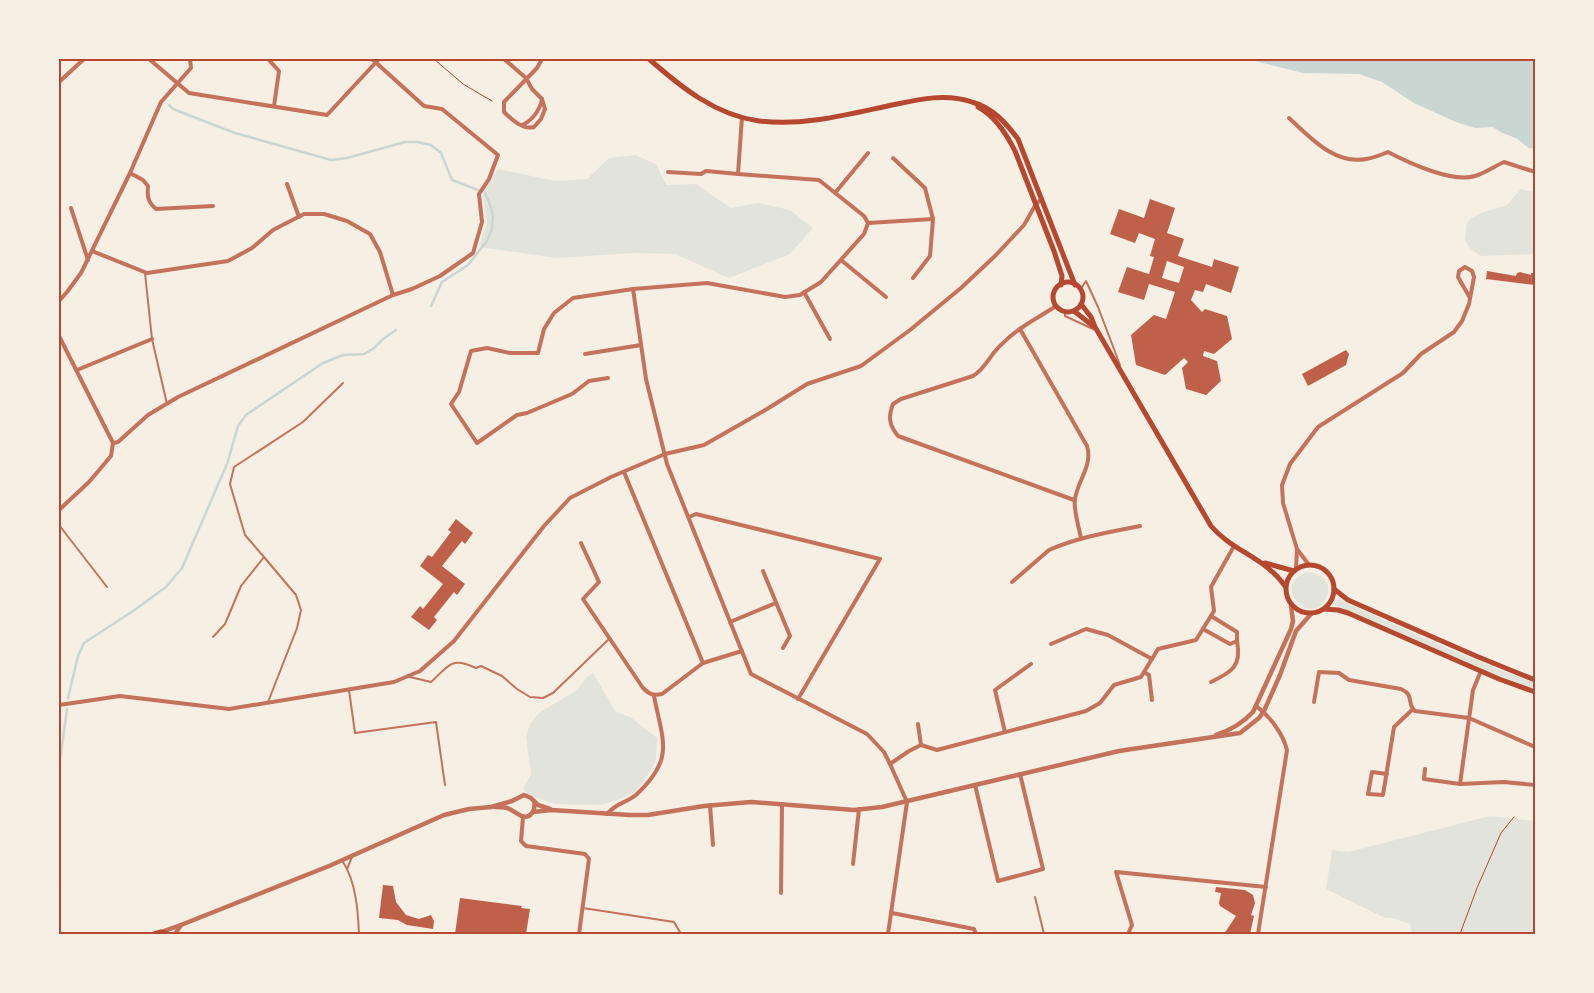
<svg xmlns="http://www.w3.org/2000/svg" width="1594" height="993" viewBox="0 0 1594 993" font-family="'DejaVu Sans',sans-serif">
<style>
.green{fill:#e2e4dc}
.water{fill:#c9d6d2}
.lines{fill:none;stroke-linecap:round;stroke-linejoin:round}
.stream{stroke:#c9d6d2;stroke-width:2.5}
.building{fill:#bf614a;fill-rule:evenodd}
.path{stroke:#b5482f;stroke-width:1}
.service{stroke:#c5725c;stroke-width:2}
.minor{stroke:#c5725c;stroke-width:4}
.tertiary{stroke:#c5725c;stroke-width:4.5}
.secondary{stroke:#b5482f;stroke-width:5}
.neatline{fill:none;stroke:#b5482f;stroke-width:2}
</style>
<rect width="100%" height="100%" fill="#f6efe4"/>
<g class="green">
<polygon points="635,155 656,164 666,185 697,184 713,196 731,208 758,203 790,210 813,228 790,254 729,278 675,254 634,253 557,258 479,247 487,222 482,191 498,169 555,181 587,179 609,158"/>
<polygon points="1521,189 1535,192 1535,254 1480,256 1470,248 1465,240 1467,223 1470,219 1484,212 1507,205"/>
<path d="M 1308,572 C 1322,573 1334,584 1326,598 C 1310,629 1269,584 1308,572 Z"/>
<path d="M 1338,598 L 1344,602 C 1407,630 1470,660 1535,683 L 1535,689 L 1490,672 L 1343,608 L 1334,606 Z"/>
<polygon points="593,673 616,712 630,717 657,738 656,760 652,769 636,791 618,800 600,805 555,804 527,794 523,788 531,774 526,736 530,724 539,713 577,690 587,677"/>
<polygon points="1490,816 1535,821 1535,934 1412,934 1410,924 1393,918 1385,918 1326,889 1332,850 1348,852"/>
</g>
<polygon class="water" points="1247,59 1535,59 1535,149 1529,148 1516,138 1502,133 1493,127 1475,128 1456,122 1414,103 1382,82 1359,74 1303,73"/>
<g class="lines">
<g class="stream">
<polyline points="169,105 173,109 235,133 331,160 347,158 405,142 417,142 431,145 441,153 452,180 478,190"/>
<polyline points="431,306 442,282 468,265 487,241 492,229 493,215 489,202 485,193"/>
<polyline points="68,698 78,656 84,643 133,611 166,587 182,568 227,464 238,426 246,415 323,363 343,355 364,354 373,349 383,339 396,330"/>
<polyline points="59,768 67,709"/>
<polyline points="59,883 60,884"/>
</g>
</g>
<g class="building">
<path d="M 1150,199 L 1175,208 L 1167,233 L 1184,239 L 1178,256 L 1212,267 L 1214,259 L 1239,267 L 1231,293 L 1206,284 L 1203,292 L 1195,290 L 1191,300 L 1202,312 L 1205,309 L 1227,316 L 1232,339 L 1214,354 L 1204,351 L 1203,356 L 1217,361 L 1221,381 L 1206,395 L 1186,389 L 1182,368 L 1188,362 L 1184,358 L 1165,375 L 1136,365 L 1131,335 L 1154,315 L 1166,319 L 1175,292 L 1149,284 L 1144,300 L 1118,292 L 1127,267 L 1149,274 L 1154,257 L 1150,256 L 1155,239 L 1139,233 L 1135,243 L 1110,234 L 1119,209 L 1144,218 ZM 1167,261 L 1184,267 L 1179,283 L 1162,278 Z"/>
<polygon points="1487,271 1516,276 1517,273 1520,272 1531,275 1531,273 1535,273 1535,285 1486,279"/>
<polygon points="1346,350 1349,354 1346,365 1308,386 1302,374"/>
<polygon points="456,519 473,533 465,544 462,541 442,566 465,584 457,595 454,592 434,617 437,620 429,630 411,617 420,606 423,609 443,584 420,566 428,555 432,557 451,532 448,530"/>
<polygon points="383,885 393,886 396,902 406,915 419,919 431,915 434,921 433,929 407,925 398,920 379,918"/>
<polygon points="1216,887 1245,890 1253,895 1255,903 1251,915 1254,916 1250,934 1224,934 1236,916 1220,906 1219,903 1221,893 1215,892"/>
<polygon points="460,898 522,906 521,908 530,909 526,934 455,934"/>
</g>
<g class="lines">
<g class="path">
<polyline points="434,59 463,84 492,101"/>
<polyline points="1460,934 1477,888 1501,833 1514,817"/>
</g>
<g class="service">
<polyline points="145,273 152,339 167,404"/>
<polyline points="1080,290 1086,281 1098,307 1120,365"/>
<polyline points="1065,312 1065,316 1095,330"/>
<polyline points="59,525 107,587"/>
<polyline points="264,557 245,535 230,484 234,467 303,422 343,383"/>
<polyline points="213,637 225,624 241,586 264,557 296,595 301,610 297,628 268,702"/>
<path d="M 410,677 L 431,682 C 449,666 450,656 476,668 L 481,666 L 502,676 L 517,689 L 530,697 L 543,698 L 553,693 L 609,639"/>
<polyline points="349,690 355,733 436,722 445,785"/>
<path d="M 343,862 C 356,882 358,911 359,934"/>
<polyline points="347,869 352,857"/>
<polyline points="1035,897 1044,934"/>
<polyline points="583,908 674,922 681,934"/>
</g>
<g class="minor">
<polyline points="149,59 189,93 327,115 379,59"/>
<polyline points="268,59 279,71 274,106"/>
<path d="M 504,59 L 526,78 L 532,89 L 542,99 C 540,110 532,121 522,125"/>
<path d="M 542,59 L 537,68 L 504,102 L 504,112 C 512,120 523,130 534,127 L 541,119 L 545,109 L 542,99"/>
<polyline points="59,82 84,59"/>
<path d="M 1289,118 C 1310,137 1334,165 1366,159 C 1373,158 1381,155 1388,152 C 1409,163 1452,183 1475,176 C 1485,173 1495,166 1504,162 L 1535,172"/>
<polyline points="893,158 925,188 933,219 930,256 913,278"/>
<polyline points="668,172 701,174 706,171 738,174"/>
<path d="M 130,173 L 143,180 L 148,186 C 147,197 148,202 156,209 L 213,206"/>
<polyline points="287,184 299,217"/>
<polyline points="835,193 868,153"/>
<polyline points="71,208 88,260"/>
<polyline points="868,223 933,219"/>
<polyline points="92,251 147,273 228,261 252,248 273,230 304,214 324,214 347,221 370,234 380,252 393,295"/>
<polyline points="841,260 886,297"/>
<polyline points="633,289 646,379 667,464 751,674 867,734 884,752 890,764 907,802 905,816 888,934"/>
<polyline points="804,292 830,339"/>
<polyline points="59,301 67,292 81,273 130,173 161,102 191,68 190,59"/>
<path d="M 1056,306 C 1038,318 1017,328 1002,344 C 990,354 987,367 973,376 L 901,399 L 893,404 C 888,417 889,425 898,436 L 1074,500"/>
<path d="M 1020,329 L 1087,446 C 1093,465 1078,480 1075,499 C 1073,508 1079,528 1081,538"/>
<polyline points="59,336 113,443"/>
<polyline points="585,354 641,345"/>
<polyline points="77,370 152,339"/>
<polyline points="608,378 589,381 572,394 527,413 517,415 477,443 451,404 459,392 471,351 487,348 510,353 538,353 544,329 554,313 573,298 633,289 707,283 785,297 800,295 821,282 864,234 868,223 864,216 819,180 738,174 742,117"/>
<polyline points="624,472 703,663"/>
<polyline points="59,510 89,482 111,456 113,443 118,442 148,415 178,397 393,295 412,289 440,276 473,253 482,222 479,194 489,179 498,155 442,109 424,106 372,59"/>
<polyline points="689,517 696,514 880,559 798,699"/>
<path d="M 581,543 L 599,582 L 583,599 L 643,688 C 649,694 653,696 662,694 L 703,663 L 742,651"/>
<polyline points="1309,565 1297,549 1283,503 1282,485 1290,464 1318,427 1403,373 1421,354 1454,332 1462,321 1469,304 1474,277 1472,271 1465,267 1459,271 1458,277 1470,298"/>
<polyline points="1296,569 1297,549"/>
<polyline points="763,571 790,636 783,648"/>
<path d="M 1012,582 L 1049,550 C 1078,537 1110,532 1140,526"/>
<polyline points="730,622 776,603"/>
<polyline points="1203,629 1230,644 1237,641 1237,632 1211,616"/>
<polyline points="1051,644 1086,629 1108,635 1152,659"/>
<polyline points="1144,672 1149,675 1152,700"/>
<path d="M 1211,682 C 1232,672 1242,666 1237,641"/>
<path d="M 1314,702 L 1319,672 L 1339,673 L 1349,680 L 1401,689 C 1414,695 1407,700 1413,709"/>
<polyline points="59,705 120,696 229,709 394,682 420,671 454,641 544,526 570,498 611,477 665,454 704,445 767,409 807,384 861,366 910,330 961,288 996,255 1024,225 1036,204 1042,199"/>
<path d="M 1256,706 C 1270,716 1283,734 1287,750 L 1258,934"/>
<polyline points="1413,709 1415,711 1469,718 1535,747"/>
<polyline points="918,724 921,745"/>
<polyline points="1005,732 995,690 1031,664"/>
<polyline points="890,764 909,751 921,745 937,750 1086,711 1100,703 1114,685 1141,677 1158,649 1196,640 1214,611 1211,587 1234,546"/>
<polyline points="1425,769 1424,779 1460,784 1504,782 1535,785"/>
<polyline points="1387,774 1372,772 1368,794 1383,795 1394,727 1413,709"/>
<polyline points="1460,784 1473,690 1481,671"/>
<polyline points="975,785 998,881 1043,869 1020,774"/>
<polyline points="710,805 713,845"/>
<path d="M 607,814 C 616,803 626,803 636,795 C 675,759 663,742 654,696"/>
<polyline points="523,817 521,841 526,846 585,854 589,859 579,934"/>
<polyline points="853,864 859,809"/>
<polyline points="781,893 782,804"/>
<polyline points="892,913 974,929 976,934"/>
<polyline points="1128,934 1132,925 1116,872 1266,887"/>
</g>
<g class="tertiary">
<path d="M 1216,735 C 1231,730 1242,724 1253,712 L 1291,629 L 1293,621 L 1291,606"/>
<path d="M 495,807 C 499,807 503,807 507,808 C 515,810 524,823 532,813 C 535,809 535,805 534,801"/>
<polyline points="533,812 551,810 630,815 648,815 704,806 751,802 854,810 882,807 1119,751 1240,733 1259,718 1264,711 1280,675 1296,631 1311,614"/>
<polyline points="161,932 181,925 329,866 444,815 469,809 491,807 512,801 524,795 531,798 538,805 550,809"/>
<polyline points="175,934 181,925"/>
</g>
<g class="secondary">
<path d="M 649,59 C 681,87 715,115 759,121 C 801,126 842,116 883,107 C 913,101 942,92 972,102 C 993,108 1006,123 1018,139 L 1075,285"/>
<path d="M 978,107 C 995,116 1006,133 1015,151 L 1054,251 L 1062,276 L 1061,285"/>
<circle cx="1068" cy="297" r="15"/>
<path d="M 1081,304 L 1091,317 L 1095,327 L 1211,526 C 1232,551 1266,558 1285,586"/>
<polyline points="1074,311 1093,326"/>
<polyline points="1265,563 1294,571"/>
<circle cx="1310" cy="589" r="24"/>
<polyline points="1334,589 1348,600 1476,656 1535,680"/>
<polyline points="1324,609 1338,610 1348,613 1499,679 1535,692"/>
<polyline points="154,934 161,932 168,934"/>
</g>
</g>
<rect width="1594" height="993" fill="none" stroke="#f6efe4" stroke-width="120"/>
<rect x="60" y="60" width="1474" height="873" class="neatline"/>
</svg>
